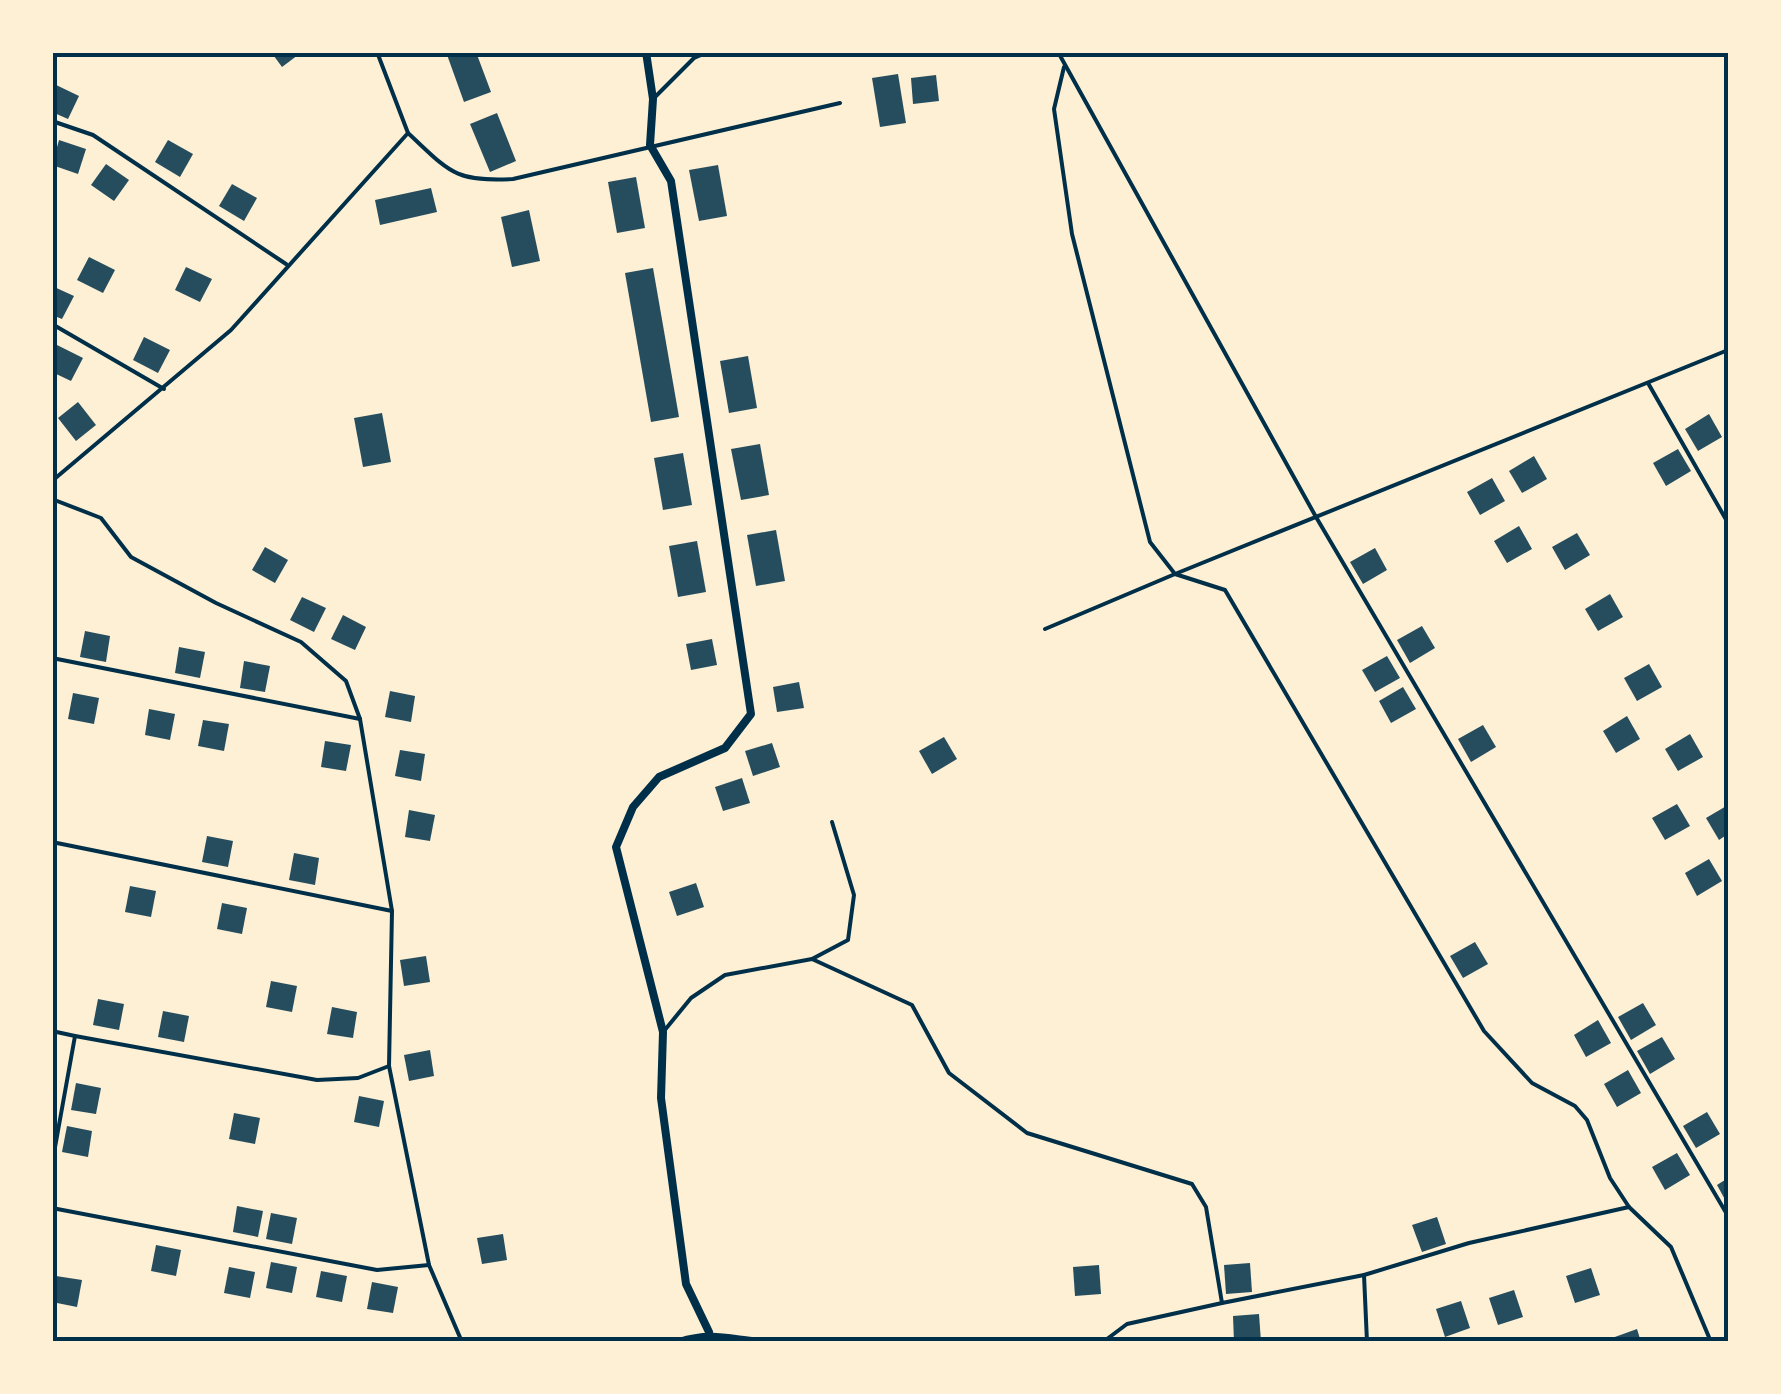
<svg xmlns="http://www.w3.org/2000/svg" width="1781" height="1394" viewBox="0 0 1781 1394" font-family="Montserrat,sans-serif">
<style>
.building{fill:#264d5e}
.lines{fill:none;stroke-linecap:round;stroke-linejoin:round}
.service{stroke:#003049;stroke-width:4}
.minor{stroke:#003049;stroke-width:8}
.neatline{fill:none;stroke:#003049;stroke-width:4}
</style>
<rect width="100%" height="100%" fill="#fdf0d5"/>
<g class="building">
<polygon points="271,52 302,52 282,67"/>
<polygon points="446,52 476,52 491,92 464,102"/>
<polygon points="898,74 906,123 880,127 872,78"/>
<polygon points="936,75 939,101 913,104 911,78"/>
<polygon points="52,83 79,96 68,119 52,112"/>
<polygon points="497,113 516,161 490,172 470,124"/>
<polygon points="59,140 86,149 78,174 52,165"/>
<polygon points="168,140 193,154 180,177 155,162"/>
<polygon points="106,164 129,180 114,201 91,185"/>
<polygon points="718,165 727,216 699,221 689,170"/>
<polygon points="636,177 645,228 617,233 608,182"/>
<polygon points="232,184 257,198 244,221 219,206"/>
<polygon points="431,188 437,212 380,225 375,200"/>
<polygon points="529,210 540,261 512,267 501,217"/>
<polygon points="89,257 115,270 103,293 77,280"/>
<polygon points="186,267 212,279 200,302 175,290"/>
<polygon points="653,268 679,417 651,422 625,273"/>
<polygon points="52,286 74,296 62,319 52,315"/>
<polygon points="144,337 170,350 158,373 133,360"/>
<polygon points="57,345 83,358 71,381 52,372"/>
<polygon points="748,356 757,408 729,413 720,361"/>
<polygon points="78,402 96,425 76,441 58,418"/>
<polygon points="382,413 391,462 363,467 354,418"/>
<polygon points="1709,414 1722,437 1698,451 1685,429"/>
<polygon points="760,444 769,495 741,500 731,449"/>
<polygon points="1678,449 1691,471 1666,486 1653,463"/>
<polygon points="683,453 692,505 663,510 654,458"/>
<polygon points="1534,456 1547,479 1522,493 1509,471"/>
<polygon points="1492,478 1505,501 1480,515 1467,492"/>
<polygon points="1519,526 1532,549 1507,563 1494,541"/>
<polygon points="776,530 785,581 756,586 747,535"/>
<polygon points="1577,533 1590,555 1565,570 1552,547"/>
<polygon points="697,541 706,592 678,597 669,546"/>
<polygon points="265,547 288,560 275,583 252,570"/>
<polygon points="1375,548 1387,570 1363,584 1350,562"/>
<polygon points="1610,594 1623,617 1598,631 1585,609"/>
<polygon points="302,597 326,608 314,632 290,620"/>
<polygon points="343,615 366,627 355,650 331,639"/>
<polygon points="1422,626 1435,648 1410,663 1397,640"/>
<polygon points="85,631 110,636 106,662 80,657"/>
<polygon points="712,639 717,665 691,670 686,644"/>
<polygon points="179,647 205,652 200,678 175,673"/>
<polygon points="1387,656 1400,678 1375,692 1362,670"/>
<polygon points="244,661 270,666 265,692 240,688"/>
<polygon points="1649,664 1662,687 1637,701 1624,678"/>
<polygon points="799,682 804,708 777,712 773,687"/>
<polygon points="1403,687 1416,709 1391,723 1379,701"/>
<polygon points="390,691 415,696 411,722 385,717"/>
<polygon points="73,693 99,698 94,724 68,719"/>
<polygon points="149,709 175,714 170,740 145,735"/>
<polygon points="1627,716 1640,739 1616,753 1603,731"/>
<polygon points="203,720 229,724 224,751 198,746"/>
<polygon points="1483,725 1496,747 1471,762 1458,739"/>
<polygon points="1690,734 1703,757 1678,771 1665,749"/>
<polygon points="944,737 957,759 932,774 919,751"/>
<polygon points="325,741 351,745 346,771 321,767"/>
<polygon points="772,743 780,767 753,776 745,751"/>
<polygon points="400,750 425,754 421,781 395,776"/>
<polygon points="742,778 750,803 723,811 715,787"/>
<polygon points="1677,804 1690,826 1665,840 1652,818"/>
<polygon points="1728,805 1728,834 1719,840 1706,818"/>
<polygon points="409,810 435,815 430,841 405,837"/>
<polygon points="207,836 233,841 228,867 202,862"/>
<polygon points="294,853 319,858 315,885 289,880"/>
<polygon points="1709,859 1722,881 1697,896 1685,873"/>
<polygon points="696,883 704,907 677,916 669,892"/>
<polygon points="130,886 156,891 151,917 125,912"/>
<polygon points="222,903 247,908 242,934 217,929"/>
<polygon points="1475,942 1488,964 1463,978 1450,956"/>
<polygon points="426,956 430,982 404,986 400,960"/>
<polygon points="271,981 297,986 292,1012 266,1007"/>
<polygon points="98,999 124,1004 119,1030 93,1025"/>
<polygon points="1643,1003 1656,1025 1631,1040 1618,1017"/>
<polygon points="332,1007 357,1012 353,1038 327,1034"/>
<polygon points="163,1011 189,1016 184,1042 158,1037"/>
<polygon points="1598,1020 1611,1043 1586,1057 1574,1035"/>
<polygon points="1662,1037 1675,1059 1650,1074 1637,1051"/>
<polygon points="430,1050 434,1076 409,1081 404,1055"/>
<polygon points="1628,1070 1641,1093 1617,1107 1604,1084"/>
<polygon points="76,1083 101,1088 96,1114 71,1110"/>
<polygon points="359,1096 384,1101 379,1127 354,1122"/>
<polygon points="1707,1112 1720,1134 1696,1148 1683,1126"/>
<polygon points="234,1113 260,1118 255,1144 229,1139"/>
<polygon points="67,1126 92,1131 88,1157 62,1152"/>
<polygon points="1677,1153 1690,1175 1665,1190 1652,1167"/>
<polygon points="1728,1178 1728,1205 1717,1185"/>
<polygon points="237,1206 263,1211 258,1237 233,1232"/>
<polygon points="271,1213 297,1218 292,1244 266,1239"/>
<polygon points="1437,1217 1446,1244 1422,1252 1412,1225"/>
<polygon points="503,1234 507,1260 482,1264 477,1238"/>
<polygon points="156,1245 181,1250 176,1276 151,1271"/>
<polygon points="271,1262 297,1267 292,1293 266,1288"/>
<polygon points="1250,1263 1252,1292 1226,1294 1224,1265"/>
<polygon points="1099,1265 1101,1294 1075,1296 1073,1267"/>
<polygon points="229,1267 255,1272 250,1298 224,1293"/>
<polygon points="1591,1268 1600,1295 1575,1303 1566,1276"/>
<polygon points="321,1271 347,1276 342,1302 316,1297"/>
<polygon points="56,1276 82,1280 77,1307 52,1302"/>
<polygon points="372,1282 398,1287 393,1313 367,1309"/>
<polygon points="1514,1290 1523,1317 1498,1325 1489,1298"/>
<polygon points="1461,1301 1470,1328 1445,1337 1436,1309"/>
<polygon points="1259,1314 1261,1342 1234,1342 1233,1316"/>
<polygon points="1637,1329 1641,1342 1613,1342 1612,1338"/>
</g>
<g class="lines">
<g class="service">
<polyline points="1058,52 1316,517 1728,1216"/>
<polyline points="1064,67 1054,109 1072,234 1150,542 1175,574 1728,350"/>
<polyline points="653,99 694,58 708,52"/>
<polyline points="52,121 93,135 286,264"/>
<path d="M 408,133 C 450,172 454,182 513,179 L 840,103"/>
<polyline points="52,324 164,389"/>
<polyline points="1648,383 1728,523"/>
<polyline points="52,481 231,330 408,133 377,52"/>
<polyline points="52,499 101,518 131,557 216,603 301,642 346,681 360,719 392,911 389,1066 429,1265 462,1342"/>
<polyline points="1045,629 1175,574 1225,590 1484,1031 1532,1083 1575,1106 1587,1120 1610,1178 1629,1207 1469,1243 1364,1275"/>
<polyline points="52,658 360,719"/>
<polyline points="52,842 392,911"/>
<polyline points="812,959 848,940 854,895 832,822"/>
<polyline points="52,1031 75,1036 52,1164"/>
<polyline points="664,1031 691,998 725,975 812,959 912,1005 949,1073 1027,1133 1192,1184 1206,1207 1222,1303 1364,1275 1367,1342"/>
<polyline points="75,1036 317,1080 358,1078 389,1066"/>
<polyline points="1629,1207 1671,1247 1711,1342"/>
<polyline points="52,1208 377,1270 429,1265"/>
<polyline points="1103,1342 1127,1324 1222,1303"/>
</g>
<g class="minor">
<polyline points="646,52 653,99 650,145 671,181 751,714 725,748 659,777 633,807 616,847 663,1032 661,1098 686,1284 709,1332"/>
<path d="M 679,1342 C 711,1332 728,1339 761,1342"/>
</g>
</g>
<rect width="1781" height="1394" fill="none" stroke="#fdf0d5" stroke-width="110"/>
<rect x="55" y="55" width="1671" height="1284" class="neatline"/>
</svg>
